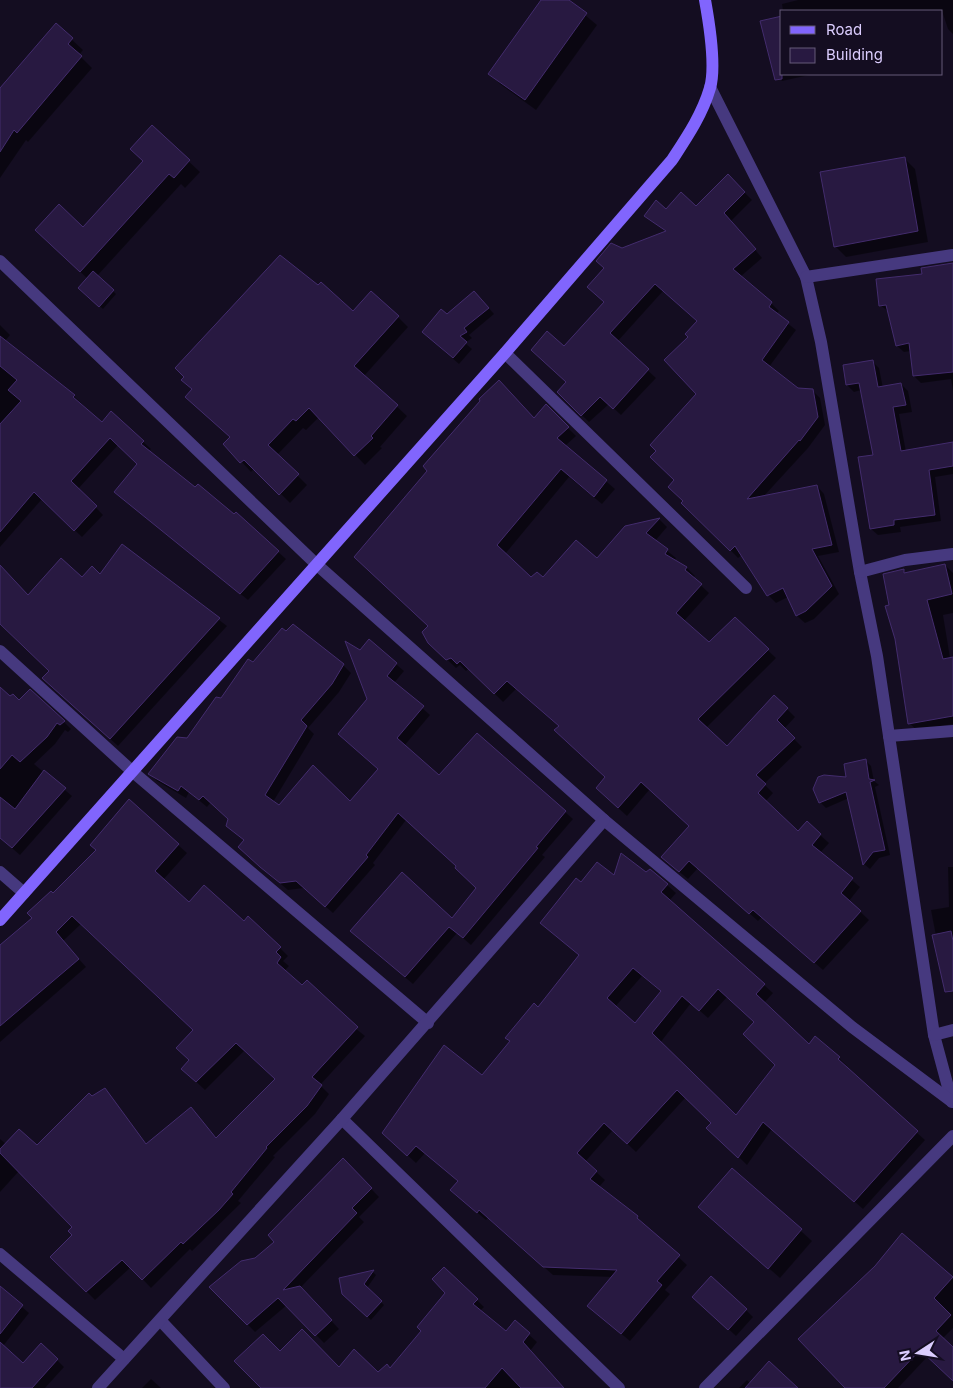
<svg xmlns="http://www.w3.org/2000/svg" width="953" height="1388" viewBox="0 0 953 1388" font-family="Inter,sans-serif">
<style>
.shadow{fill:#0007;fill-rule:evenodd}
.building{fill:#281941;stroke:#432c6d;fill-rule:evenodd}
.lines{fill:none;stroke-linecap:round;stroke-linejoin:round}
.street{stroke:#46397f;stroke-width:12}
.secondary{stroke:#8165fd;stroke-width:12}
</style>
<rect width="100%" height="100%" fill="#140d21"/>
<g class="shadow">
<polygon points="542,0 567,0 597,25 536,110 500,84 490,73"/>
<polygon points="798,0 953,0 953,34 948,29 942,11 783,11 782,4"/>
<polygon points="56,25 83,50 79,55 92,68 28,142 26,140 0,178 0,91"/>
<polygon points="775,74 814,74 782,81"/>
<polygon points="152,127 200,172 185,188 181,184 97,276 116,294 103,309 80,288 88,279 47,241 83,228 144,161"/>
<polygon points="904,158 915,169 928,242 846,257 835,246"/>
<polygon points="728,176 752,200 731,221 762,258 740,277 771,303 779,311 776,314 796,330 769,367 797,389 812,390 820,398 825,425 808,448 763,497 817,486 824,494 839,552 818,556 839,594 814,619 805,623 797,616 788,597 776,603 768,595 742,555 738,558 669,487 676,480 698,394 690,337 698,322 663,291 617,342 656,378 621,415 609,404 589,422 558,392 567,382 564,348 605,302 622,250 666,232 646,216 666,210 696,208"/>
<polygon points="953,264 953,391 951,379 921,383 914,376 911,351 904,352 897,346 889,312 880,305 924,275"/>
<polygon points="480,298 494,314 469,335 472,338 465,343 472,349 459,364 429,338"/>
<polygon points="353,313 398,317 408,327 364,376 407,416 380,447 382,448 365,465 319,417 306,430 303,428 277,455 307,485 290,503 255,468 251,472 225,444"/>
<polygon points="0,325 10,335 5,341 74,396 102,424 112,413 151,449 149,451 195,489 234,516 236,514 286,559 248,600 115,492 138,464 118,445 78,489 103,515 82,537 42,499 0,547"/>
<polygon points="872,361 879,368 883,388 901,384 908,391 912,412 899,414 906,452 953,444 953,474 935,477 941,521 900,527 901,532 878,535 871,529 874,456 861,390 854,392 847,385"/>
<polygon points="546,406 576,436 565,446 615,489 602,504 569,477 505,554 531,579 543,579 597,560 626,527 659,519 667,527 655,541 676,558 674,561 687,568 695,576 693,578 709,593 684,621 709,644 735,619 776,658 706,728 727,747 787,709 795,717 784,729 802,747 764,784 773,793 765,802 798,833 820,835 829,843 820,853 860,887 849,901 869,920 823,970 762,917 758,921 698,868 688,879 671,865 690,826 650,789 627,816 605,796 606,778 560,726 516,689 503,702 469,668 466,671 460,665 456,668 429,642 429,626 534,419"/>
<polygon points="122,546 227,626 118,746 51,685 50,672 0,624 0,567 28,597 82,578 101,576"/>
<polygon points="945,565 953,573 953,613 943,615 953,676 953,724 917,730 909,723 890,606 903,570 907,574"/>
<polygon points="369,641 404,671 394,683 430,715 404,746 439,777 565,812 573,819 542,855 545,857 471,945 457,933 413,984 359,939 453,920 478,889 458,867 406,820 373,863 375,865 333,913 304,888 288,890 270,875 247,854 245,841 230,819 211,802 207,807 189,792 186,798 157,781 150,774 187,740 253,664 343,665 351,673 339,692 308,728 314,734 273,802 279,807 350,803 379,769 339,734 368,700 360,652"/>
<polygon points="0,689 10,698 64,722 71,729 68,732 65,730 55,744 34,764 72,796 20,855 0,838"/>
<polygon points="866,761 871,766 874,781 879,785 875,787 890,855 879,858 870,869 864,864 849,798 826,808 820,802 815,788 819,778 848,778"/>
<polygon points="129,801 187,853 163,880 190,904 244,923 280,948 288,956 283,961 289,966 284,971 365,1036 320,1085 329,1094 315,1114 273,1156 275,1157 238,1201 241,1203 192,1251 190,1249 151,1288 131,1267 95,1300 52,1257 73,1235 74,1227 19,1171 0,1192 0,1139 6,1144 37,1147 105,1089 147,1145 191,1109 217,1138 276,1079 244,1051 205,1090 191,1077 194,1030 81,924 63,941 86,967 0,1042 0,946 34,918 53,894 97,851"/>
<polygon points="948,867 953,867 953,981 936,936 931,910 949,907"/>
<path d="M 650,870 L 676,893 L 669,901 L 773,993 L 764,1003 L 809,1045 L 839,1058 L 847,1066 L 845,1068 L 925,1140 L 863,1209 L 772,1129 L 747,1165 L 708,1127 L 712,1123 L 686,1097 L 636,1152 L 613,1130 L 585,1162 L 605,1180 L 599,1187 L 637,1217 L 645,1226 L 687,1265 L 665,1290 L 670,1294 L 630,1341 L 597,1314 L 613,1277 L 553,1275 L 488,1218 L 486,1220 L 460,1198 L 459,1182 L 425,1153 L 416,1163 L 392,1141 L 482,1077 L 580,956 L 581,883 L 646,874 ZM 642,976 L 662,992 L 636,1025 L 615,1007 ZM 728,996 L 756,1022 L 777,1065 L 736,1117 L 660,1043 L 691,1003 L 708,1018 Z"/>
<polygon points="343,1160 379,1197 359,1217 364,1222 300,1288 339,1329 324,1343 287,1305 255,1332 211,1287 255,1259 276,1242"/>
<polygon points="732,1169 812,1241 780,1278 710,1217"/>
<polygon points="902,1235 953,1279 953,1328 942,1339 953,1349 953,1380 928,1356 898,1388 847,1388 875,1267"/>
<polygon points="444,1268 484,1307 480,1311 507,1332 515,1322 537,1342 530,1351 563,1388 263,1388 280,1353 339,1368 378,1374 390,1370 422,1331 447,1293"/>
<polygon points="373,1272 376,1275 367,1288 384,1305 371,1320 343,1293 340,1279"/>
<polygon points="0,1288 29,1313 3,1346 23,1364 57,1360 64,1367 45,1388 0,1388"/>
<polygon points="701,1304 746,1310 753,1317 736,1336"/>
<polygon points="151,1379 161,1388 142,1388"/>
<polygon points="747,1380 751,1384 797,1388 739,1388"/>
</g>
<g class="building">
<polygon points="541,0 569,0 587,13 525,100 488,74"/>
<polygon points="782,16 782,79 775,80 760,21"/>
<polygon points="56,23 73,38 68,44 82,56 17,133 14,130 0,152 0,88"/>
<polygon points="152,125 190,160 174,178 169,174 80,272 35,230 59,204 83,227 143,161 130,149"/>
<polygon points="905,157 918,231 834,247 820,172"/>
<polygon points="728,174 745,192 724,213 756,249 733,269 772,302 769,307 789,322 762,360 798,388 813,389 818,417 800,441 799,440 747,499 817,485 832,545 812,549 832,586 806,611 796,616 783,588 767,596 735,546 730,551 681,503 683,501 668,487 674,480 650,457 656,451 650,445 696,394 664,360 688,337 685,334 697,321 655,284 610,333 649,369 613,409 600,397 581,416 557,392 566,382 531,350 547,331 564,346 604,302 587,287 604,268 596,261 611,243 622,248 666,231 644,216 656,200 666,209 681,192 696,206"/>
<polygon points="280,255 318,285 321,282 353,311 371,291 399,316 354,366 398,405 371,436 373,438 354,456 309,408 296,421 293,419 268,445 299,474 279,495 244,460 240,463 223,444 230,437 185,397 192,389 181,380 184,377 175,368"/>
<polygon points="953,263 953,372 913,376 909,343 896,346 886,305 879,306 876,279 922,274 921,268"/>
<polygon points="93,271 114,290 99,307 78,288"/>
<polygon points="474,291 489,308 464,328 467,332 460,336 467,342 453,358 422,332 441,309 447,314"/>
<polygon points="0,336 75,395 73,397 102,422 111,411 144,441 141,444 195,487 198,484 234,514 236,512 279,551 240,594 114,492 137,464 110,438 71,481 97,506 74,531 34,492 0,532 0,424 21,401 8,390 17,380 0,366"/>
<polygon points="873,360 878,387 901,383 906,405 893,407 901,451 953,442 953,466 929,470 935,515 894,520 894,525 870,529 858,457 873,455 859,383 846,385 843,365"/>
<polygon points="499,380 534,418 546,404 569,427 557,438 607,480 594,497 561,469 497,545 531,577 537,572 543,577 576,540 597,558 625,526 660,518 646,533 668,549 665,554 687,567 685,570 702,584 676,613 709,642 735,617 769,649 698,719 727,746 774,695 788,708 777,720 795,738 756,775 766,784 758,793 798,831 807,821 821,834 812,845 853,878 841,893 861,911 814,963 753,910 749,914 689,861 679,872 661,857 689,826 641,782 618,808 596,788 605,777 554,730 559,726 507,681 494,694 460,661 457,664 451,658 446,660 428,643 422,632 428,626 354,557 427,471 423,466 480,401 479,399"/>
<polygon points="122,544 220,618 110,739 42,678 49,671 0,624 0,565 28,595 61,558 82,577 92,566 100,574"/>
<polygon points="945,564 952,594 927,600 943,659 953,657 953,716 908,724 895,639 885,606 889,605 883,574 904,569 904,573"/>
<polygon points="293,624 344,664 332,684 301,720 307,726 265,795 279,805 313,765 350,801 378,769 338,734 367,699 345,641 360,650 369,639 397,663 387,676 424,706 397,738 439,775 477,733 566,811 536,847 538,848 463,938 449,927 405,977 350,931 402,872 452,918 476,888 455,868 456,866 398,813 366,855 368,857 325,907 296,881 280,883 260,867 238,847 244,840 226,826 228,819 203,796 199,800 181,786 178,791 148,774 177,737 187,738 216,697 221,698 248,659 253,662 282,628 286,631"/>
<polygon points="0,687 10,696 13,694 19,700 30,689 65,721 60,725 57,723 47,737 20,762 12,755 0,769"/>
<polygon points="866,759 869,779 875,780 870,782 885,850 873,852 863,865 846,792 819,803 813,789 818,777 824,775 846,777 844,764"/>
<polygon points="44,770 66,788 12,848 0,838 0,797 15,809"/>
<polygon points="129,799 179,844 155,871 189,902 204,885 244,921 248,916 281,947 276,952 281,957 277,963 302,985 307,980 358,1027 312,1077 322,1085 307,1106 266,1147 267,1148 231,1192 233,1194 219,1210 183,1244 181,1242 142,1280 122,1260 86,1292 50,1257 72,1235 68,1231 72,1227 0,1153 0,1149 19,1129 37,1145 89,1093 92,1096 105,1088 146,1144 191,1107 216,1138 275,1079 236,1043 196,1082 181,1069 189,1060 176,1048 193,1030 72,916 56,932 79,959 0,1026 0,945 32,918 27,913 51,891 53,893 96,850 90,845"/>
<path d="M 621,853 L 646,872 L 650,869 L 668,884 L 661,892 L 765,984 L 756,994 L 809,1044 L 815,1036 L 840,1057 L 838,1059 L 918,1131 L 854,1202 L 763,1122 L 738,1158 L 706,1128 L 711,1123 L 677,1090 L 627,1144 L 604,1123 L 577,1153 L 597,1171 L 590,1179 L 638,1216 L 637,1218 L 680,1255 L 657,1281 L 662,1285 L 621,1334 L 587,1306 L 617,1270 L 543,1267 L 479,1210 L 477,1213 L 450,1190 L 458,1181 L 416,1146 L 407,1156 L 382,1133 L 444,1045 L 482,1075 L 510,1041 L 505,1038 L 534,1003 L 538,1007 L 579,955 L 540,923 L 576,878 L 581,882 L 597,862 L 614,875 ZM 633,968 L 661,991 L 635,1023 L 607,998 ZM 718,989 L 754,1022 L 743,1034 L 775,1065 L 736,1115 L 652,1033 L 682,996 L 699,1011 Z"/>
<polygon points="951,931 953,941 953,991 945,992 932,935"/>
<polygon points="343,1158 372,1188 352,1208 357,1213 283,1290 300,1286 332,1320 315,1336 278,1298 247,1325 209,1287 241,1261 255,1258 274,1242 268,1235"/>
<polygon points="732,1168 802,1229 768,1269 698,1207"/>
<polygon points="902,1233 953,1277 934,1298 951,1315 936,1331 953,1347 953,1381 920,1350 884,1388 845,1388 798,1339 875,1266"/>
<polygon points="444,1267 478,1299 473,1304 506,1331 515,1320 530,1333 523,1342 564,1388 521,1388 502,1368 485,1388 261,1388 234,1361 263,1334 280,1351 302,1329 339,1367 354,1349 378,1372 387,1364 390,1368 421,1331 417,1327 445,1293 432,1279"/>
<polygon points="374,1270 364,1284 382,1301 367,1317 342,1294 339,1278"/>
<polygon points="711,1276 747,1309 728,1330 692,1297"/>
<polygon points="0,1286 23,1305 0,1334"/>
<polygon points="0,1342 23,1363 41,1343 58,1359 32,1388 0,1388"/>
<polygon points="769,1361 798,1388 745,1388"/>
</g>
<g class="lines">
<g class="street">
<polyline points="710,87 806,277 821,342 860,572 877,656 934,1035 952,1102"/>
<polyline points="0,261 315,563 604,820 852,1027 951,1101"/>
<polyline points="806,277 953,255"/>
<polyline points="505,353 746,588"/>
<polyline points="860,572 905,560 953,554"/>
<polyline points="0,651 133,772 428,1023"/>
<polyline points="889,736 953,731"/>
<polyline points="0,872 24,893"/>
<polyline points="934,1035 953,1030"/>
<polyline points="342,1119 619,1388"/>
<polyline points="0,1254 124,1359"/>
<polyline points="160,1320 224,1388"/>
<polyline points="98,1388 342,1119 604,820"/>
<polyline points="705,1388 953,1136"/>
</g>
<path class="secondary" d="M 0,920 L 505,353 L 672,160 C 687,137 702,115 710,88 C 716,67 709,22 705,0"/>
</g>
<rect x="780" y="10" width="162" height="65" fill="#140d21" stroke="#645a79"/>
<rect x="790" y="26" width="25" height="8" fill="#8165fd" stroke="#645a79"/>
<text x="826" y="35" font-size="15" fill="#dbcdfe">Road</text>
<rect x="790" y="48" width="25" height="15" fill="#281941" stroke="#645a79"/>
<text x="826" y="60" font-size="15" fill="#dbcdfe">Building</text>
<g transform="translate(918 1353) rotate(258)" stroke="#140d21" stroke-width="4" paint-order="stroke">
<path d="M0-4L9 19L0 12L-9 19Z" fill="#dbcdfe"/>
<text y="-8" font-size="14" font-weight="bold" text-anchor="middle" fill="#dbcdfe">N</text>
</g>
</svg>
